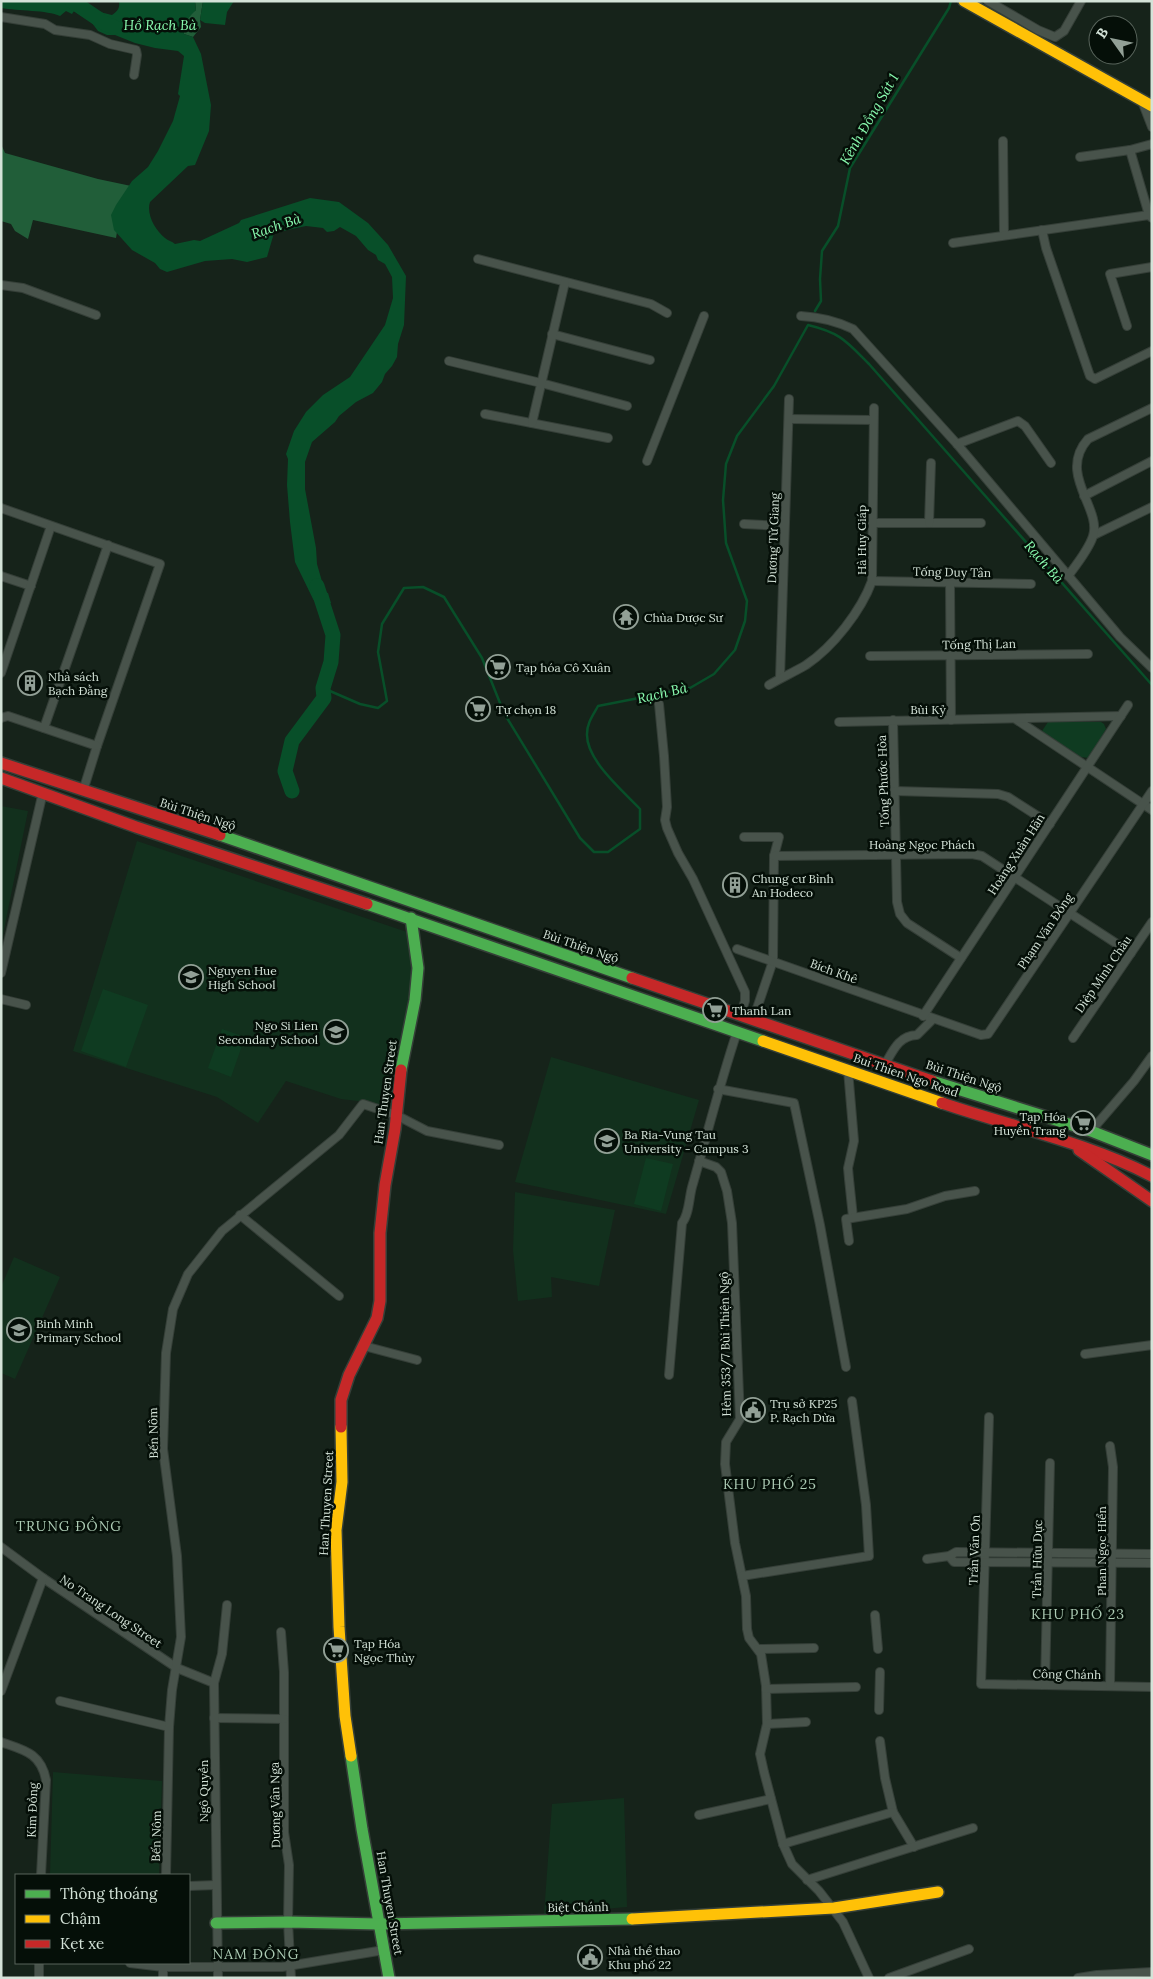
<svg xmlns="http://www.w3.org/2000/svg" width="1153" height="1979" viewBox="0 0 1153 1979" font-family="Lora,serif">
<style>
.built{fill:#12301d}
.green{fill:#0f3b21}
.forest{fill:#215e39}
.water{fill:#084f29}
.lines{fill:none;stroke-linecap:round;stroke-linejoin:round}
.stream{stroke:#084f29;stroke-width:2.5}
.river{stroke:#084f29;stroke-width:15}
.street-casing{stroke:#353f38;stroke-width:10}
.fast-casing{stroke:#353f38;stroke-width:14}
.slow-casing{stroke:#353f38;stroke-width:14}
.jam-casing{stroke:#353f38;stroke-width:14}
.street{stroke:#48534b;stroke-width:8}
.fast{stroke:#4caf50;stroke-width:11}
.slow{stroke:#ffc107;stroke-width:11}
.jam{stroke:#c62828;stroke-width:11}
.labels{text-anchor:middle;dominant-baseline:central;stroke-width:5;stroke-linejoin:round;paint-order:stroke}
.street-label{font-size:12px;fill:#d4e3d8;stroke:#050f08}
.poi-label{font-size:12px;fill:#d4e3d8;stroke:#050f08;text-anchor:start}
.water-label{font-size:14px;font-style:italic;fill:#8afcb0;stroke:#050f08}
.neighbourhood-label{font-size:14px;letter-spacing:1px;fill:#adccb5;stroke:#050f08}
</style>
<rect width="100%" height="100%" fill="#16231a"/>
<g class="built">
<polygon points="1,806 28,811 1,944"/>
<polygon points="137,841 410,933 414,963 411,999 392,1109 366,1102 341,1099 286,1081 258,1123 217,1097 73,1051"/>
<polygon points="551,1057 699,1100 666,1214 515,1182"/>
<polygon points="515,1192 615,1210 599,1286 551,1277 552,1297 518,1301 513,1250"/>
<polygon points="14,1257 60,1277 15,1379 1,1373 1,1287"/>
<polygon points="53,1772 162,1781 159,1875 50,1875"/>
<polygon points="624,1798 627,1907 544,1914 552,1804"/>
</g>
<g class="green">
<polygon points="1048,722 1101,722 1104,724 1106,729 1089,758 1081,757 1042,731"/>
<polygon points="103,989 148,1005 126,1067 81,1051"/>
<polygon points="222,1029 245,1037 231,1077 208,1068"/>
<polygon points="646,1158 673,1164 661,1211 634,1204"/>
</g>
<g class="forest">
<path d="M 195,1 L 203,1 L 200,20 L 201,27 L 193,37 L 184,34 C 183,24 188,16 196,10 Z"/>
<polygon points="1,144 5,153 98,179 136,187 119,220 116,238 33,220 28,239 15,231 11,224 1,221"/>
</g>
<g class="water">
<path d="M 1,1 L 80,1 L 92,10 L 86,19 L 74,11 L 72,14 L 66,11 L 60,16 C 47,10 18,11 1,8 Z"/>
<path d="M 119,1 L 195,1 L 196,10 C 189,16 183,24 184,34 L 193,37 L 201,54 L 211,105 L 209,131 L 195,165 L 188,166 L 150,202 C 146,214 155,230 165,238 C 168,241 172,241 175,244 L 194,240 L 200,241 L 239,223 L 241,220 L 310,198 L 339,202 L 368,223 L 388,245 L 406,276 L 404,325 L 398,344 L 397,357 L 392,366 L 385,374 L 382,382 L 373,393 L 356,402 L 339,416 L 335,422 L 312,442 L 305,462 L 305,489 L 316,548 L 317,564 L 325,592 L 328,593 L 331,603 L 319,607 L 313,599 L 295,562 L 290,522 L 287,485 L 288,459 L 286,454 L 294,431 L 306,412 L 323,395 L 350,377 L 385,325 L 393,298 L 392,277 L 385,264 L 378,260 L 376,255 L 368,250 L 356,236 L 340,227 L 334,231 L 327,232 L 323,228 L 306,226 L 274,233 L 267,257 L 247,262 L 232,259 L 205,261 L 167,272 L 160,269 L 155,263 L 132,250 L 114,230 L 111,215 L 116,205 L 132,181 L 148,167 L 158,151 L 173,121 L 180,96 L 178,94 L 184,56 L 178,51 L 155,48 L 135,43 L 115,35 L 107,35 L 98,31 L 92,23 L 100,12 L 112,15 C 118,11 120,8 119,1 Z"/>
<polygon points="203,1 234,1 227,12 225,25 205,23 200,20"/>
</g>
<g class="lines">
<g class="stream">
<polyline points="815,311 821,301 820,279 822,251 838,226 850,168 949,8 951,1"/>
<path d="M 323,688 L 360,704 L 378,708 L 387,701 L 378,652 L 382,624 L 404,588 L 423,587 L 444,597 L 482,658 L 504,713 L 580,838 L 594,852 L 608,852 L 640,829 L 640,809 C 623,791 586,760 587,734 C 587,723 593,715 598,706 L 690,688 L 714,674 L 735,650 L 745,621 L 747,601 L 726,543 L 723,500 L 726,464 L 737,436 L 774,386 L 808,325 C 841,333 846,341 869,364 L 1152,685"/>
</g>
<g class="river">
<polyline points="72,1 106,24 114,27"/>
<polyline points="292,791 285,771 292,741 324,698 323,688 331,662 333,635 317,586"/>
</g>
<defs>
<g id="street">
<polyline points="988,1 1038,30 1055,37 1064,31 1081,1"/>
<polyline points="1,17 45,24 55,30 90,35 110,44 136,50 137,55 134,75"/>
<polyline points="1142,101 1152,127"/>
<polyline points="1003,141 1004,235"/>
<polyline points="1152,144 1130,150 1149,215 1152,218"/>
<polyline points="1080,157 1130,150"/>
<polyline points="1042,230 1046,248 1090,376 1095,379 1152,351"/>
<polyline points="953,243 1149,215"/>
<polyline points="478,259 651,304 667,313"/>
<polyline points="1,285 23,288 96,315"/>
<path d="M 801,316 C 820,317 836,321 853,329 L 957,444 L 1120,637 L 1152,668"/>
<polyline points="1127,326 1110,274 1152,267"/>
<polyline points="552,334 650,360"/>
<polyline points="449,361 541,383 627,406"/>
<polyline points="485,414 608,438"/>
<polyline points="789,419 873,420"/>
<polyline points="532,423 565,282"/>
<polyline points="957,444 1018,421 1025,426 1051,463"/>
<polyline points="647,461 704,316"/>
<polyline points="1084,496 1152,461"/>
<polyline points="1,508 160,564 97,746 83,791"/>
<polyline points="872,523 981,523"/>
<polyline points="929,523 931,463"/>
<polyline points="744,524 784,526"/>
<polyline points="1094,535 1152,507"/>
<polyline points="1,576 31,586"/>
<path d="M 1068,576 C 1077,564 1089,549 1093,536 C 1102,508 1057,474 1088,439 L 1152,408"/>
<polyline points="872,581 1031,584"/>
<polyline points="950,584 951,720"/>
<polyline points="870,656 1088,654"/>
<polyline points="1,673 51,526"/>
<polyline points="780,678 789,399"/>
<path d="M 769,685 C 781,678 794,672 806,665 C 833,647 861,611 872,581 L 874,408"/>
<polyline points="659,704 664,756 667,807 665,820 667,828 678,853 693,879 745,992 745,1001 740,1016"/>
<polyline points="1,718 8,716 97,746"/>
<polyline points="893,720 897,902 900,914 907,923 961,958"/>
<polyline points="1017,720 1152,810"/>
<polyline points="839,722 1121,716"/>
<polyline points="44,728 108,545"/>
<polyline points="895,791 998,794 1008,797 1050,824"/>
<polyline points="744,837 779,837 774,856 773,961 753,1020"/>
<polyline points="774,856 972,854 982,856 1131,953"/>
<polyline points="737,949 981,1035 988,1034 1152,791"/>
<polyline points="1,973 43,792"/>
<polyline points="1,999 26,1005"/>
<polyline points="923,1016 1128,705"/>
<polyline points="1073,1038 1152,922"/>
<path d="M 884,1066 C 893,1051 898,1036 917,1035 L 933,1019"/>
<polyline points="848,1070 854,1141 848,1168 849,1179 853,1217"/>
<polyline points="718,1089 794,1103 820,1225 846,1367"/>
<polyline points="1091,1131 1134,1081 1152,1056"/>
<polyline points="699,1161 716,1167 721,1172 727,1191 732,1223 740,1419 726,1442 725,1464 735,1543 746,1596 747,1629 749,1638 761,1654 766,1686 767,1724 760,1754 764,1772 783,1844 792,1864 819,1891 843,1922 869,1978"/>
<polyline points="240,1215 339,1296"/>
<polyline points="849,1241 846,1219 907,1209 945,1196 975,1191"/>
<polyline points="364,1346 417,1360"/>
<polyline points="1085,1354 1152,1345"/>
<path d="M 669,1375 L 682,1223 C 689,1215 689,1198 692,1187 C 707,1135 720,1083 737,1032"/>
<polyline points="989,1417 981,1684 1152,1687"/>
<polyline points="1,1547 43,1578 177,1668 214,1683"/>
<polyline points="949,1556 954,1562 1152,1563"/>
<polyline points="927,1559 949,1556 956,1552 1152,1554"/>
<polyline points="742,1576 869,1556 866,1505 852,1401"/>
<polyline points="875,1615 878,1649"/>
<polyline points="281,1632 284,1672 284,1832 289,1865 288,1922 291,1978"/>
<polyline points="758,1649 814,1648"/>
<polyline points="1045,1685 1050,1463"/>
<polyline points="1110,1686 1113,1467 1110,1446"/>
<polyline points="766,1689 856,1687"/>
<polyline points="1,1691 43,1578"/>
<polyline points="60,1701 169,1727"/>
<polyline points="879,1710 880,1672"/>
<polyline points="214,1718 284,1719"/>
<polyline points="767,1724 806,1722"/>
<polyline points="880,1741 885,1778 893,1812 914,1847"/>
<path d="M 1,1742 C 24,1750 41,1753 46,1780 L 41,1875"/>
<polyline points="699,1815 771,1799"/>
<polyline points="783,1844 893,1812"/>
<polyline points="166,1875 169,1727 172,1690 181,1637 177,1556 163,1449 166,1353 173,1309 188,1274 222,1231 339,1135 363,1104 396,1115 427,1131 499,1145"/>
<polyline points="807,1880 973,1828"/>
<polyline points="189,1886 216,1885"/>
<polyline points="39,1963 39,1978"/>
<polyline points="130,1963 163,1967 282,1967 384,1950"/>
<polyline points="163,1978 163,1963"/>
<polyline points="218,1978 214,1683 222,1654 227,1605"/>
<polyline points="889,1978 969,1949"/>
<polyline points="1078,1978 1097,1975 1152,1972"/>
</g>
<g id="fast">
<polyline points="220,835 632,978"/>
<polyline points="367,904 763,1041"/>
<polyline points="401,1070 415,1000 418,968 411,918"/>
<polyline points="932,1081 1091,1131 1152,1155"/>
<polyline points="351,1756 362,1829 389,1978"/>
<polyline points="216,1923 288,1922 379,1924 632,1919"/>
</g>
<g id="slow">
<polyline points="964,1 1152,106"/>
<polyline points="763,1041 942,1103"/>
<polyline points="341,1427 342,1482 336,1530 339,1627 345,1716 351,1756"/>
<polyline points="632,1919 834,1908 938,1892"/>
</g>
<g id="jam">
<polyline points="1,763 220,835"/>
<polyline points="1,778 136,827 367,904"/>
<polyline points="632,978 932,1081"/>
<path d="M 942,1103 C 1012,1127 1086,1142 1152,1176"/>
<polyline points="1079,1150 1152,1201"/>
<polyline points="341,1427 341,1400 349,1375 377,1318 380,1301 380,1233 385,1185 395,1129 401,1070"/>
</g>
</defs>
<use href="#street" class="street-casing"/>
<use href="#fast" class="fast-casing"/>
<use href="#slow" class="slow-casing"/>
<use href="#jam" class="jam-casing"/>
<use href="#street" class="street"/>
<use href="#fast" class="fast"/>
<use href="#slow" class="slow"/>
<use href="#jam" class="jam"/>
</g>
<defs>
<symbol id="temple-ring" viewBox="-11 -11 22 22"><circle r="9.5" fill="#050f08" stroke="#92a096" stroke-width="1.5"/><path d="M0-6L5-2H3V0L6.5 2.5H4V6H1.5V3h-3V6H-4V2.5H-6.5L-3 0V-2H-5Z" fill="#92a096"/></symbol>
<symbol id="supermarket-ring" viewBox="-11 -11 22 22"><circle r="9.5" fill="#050f08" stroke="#92a096" stroke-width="1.5"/><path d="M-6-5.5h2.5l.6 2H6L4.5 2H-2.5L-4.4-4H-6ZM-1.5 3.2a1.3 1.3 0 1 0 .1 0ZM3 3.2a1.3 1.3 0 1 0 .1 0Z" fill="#92a096"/></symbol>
<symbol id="building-ring" viewBox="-11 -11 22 22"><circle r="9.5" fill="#050f08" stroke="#92a096" stroke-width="1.5"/><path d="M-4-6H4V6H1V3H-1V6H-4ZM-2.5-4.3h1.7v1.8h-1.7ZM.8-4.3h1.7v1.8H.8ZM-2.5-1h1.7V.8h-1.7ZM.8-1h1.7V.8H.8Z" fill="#92a096"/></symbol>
<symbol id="school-ring" viewBox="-11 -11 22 22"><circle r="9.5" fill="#050f08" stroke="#92a096" stroke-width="1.5"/><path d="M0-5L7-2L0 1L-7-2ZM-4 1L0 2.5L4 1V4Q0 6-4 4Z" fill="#92a096"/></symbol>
<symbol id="university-ring" viewBox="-11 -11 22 22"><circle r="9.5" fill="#050f08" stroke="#92a096" stroke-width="1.5"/><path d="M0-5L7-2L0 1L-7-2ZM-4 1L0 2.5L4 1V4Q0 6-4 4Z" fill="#92a096"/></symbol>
<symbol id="civic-ring" viewBox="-11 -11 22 22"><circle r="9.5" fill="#050f08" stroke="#92a096" stroke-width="1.5"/><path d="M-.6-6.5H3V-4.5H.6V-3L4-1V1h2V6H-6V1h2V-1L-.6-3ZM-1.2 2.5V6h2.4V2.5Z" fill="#92a096"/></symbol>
</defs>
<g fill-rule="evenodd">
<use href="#temple-ring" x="612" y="603" width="28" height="28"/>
<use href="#supermarket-ring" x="484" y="653" width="28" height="28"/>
<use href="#building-ring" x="16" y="669" width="28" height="28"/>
<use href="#supermarket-ring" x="464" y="695" width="28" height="28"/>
<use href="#building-ring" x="721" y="871" width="28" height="28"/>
<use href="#school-ring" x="177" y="963" width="28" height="28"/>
<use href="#supermarket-ring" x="701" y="996" width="28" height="28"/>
<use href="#school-ring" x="322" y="1018" width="28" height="28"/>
<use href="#supermarket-ring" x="1069" y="1109" width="28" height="28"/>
<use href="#university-ring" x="593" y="1127" width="28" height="28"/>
<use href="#school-ring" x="5" y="1316" width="28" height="28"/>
<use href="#civic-ring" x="739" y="1396" width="28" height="28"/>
<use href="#supermarket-ring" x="322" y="1636" width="28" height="28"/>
<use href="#civic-ring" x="576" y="1943" width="28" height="28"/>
</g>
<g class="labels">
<g class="street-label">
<text transform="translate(773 538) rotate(-88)">Dương Tử Giang</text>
<text transform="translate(861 540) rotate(-90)">Hà Huy Giáp</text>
<text transform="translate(952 572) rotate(1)">Tống Duy Tân</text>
<text transform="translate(979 644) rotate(-1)">Tống Thị Lan</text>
<text x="928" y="709">Bùi Kỷ</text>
<text transform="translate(883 781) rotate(-92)">Tống Phước Hòa</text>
<text transform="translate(198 814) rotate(18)">Bùi Thiện Ngộ</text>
<text x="922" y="844">Hoàng Ngọc Phách</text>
<text transform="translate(1016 854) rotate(-57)">Hoàng Xuân Hãn</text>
<text transform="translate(1045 931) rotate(-56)">Phạm Văn Đồng</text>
<text transform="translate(581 946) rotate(19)">Bùi Thiện Ngộ</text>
<text transform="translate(834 971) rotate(20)">Bích Khê</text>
<text transform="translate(1103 974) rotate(-56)">Diệp Minh Châu</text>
<text transform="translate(906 1075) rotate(19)">Bui Thien Ngo Road</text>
<text transform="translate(964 1076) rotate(18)">Bùi Thiện Ngộ</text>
<text transform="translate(385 1092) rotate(-82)">Han Thuyen Street</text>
<text transform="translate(725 1344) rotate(-91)">Hẻm 353/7 Bùi Thiện Ngộ</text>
<text transform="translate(153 1433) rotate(-91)">Bến Nôm</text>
<text transform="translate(326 1503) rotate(-87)">Han Thuyen Street</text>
<text transform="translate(974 1550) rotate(-88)">Trần Văn Ơn</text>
<text transform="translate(1101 1551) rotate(-90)">Phan Ngọc Hiển</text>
<text transform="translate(1037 1559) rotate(-89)">Trần Hữu Dực</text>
<text transform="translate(111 1611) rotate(34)">No Trang Long Street</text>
<text transform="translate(1067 1674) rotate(1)">Công Chánh</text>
<text transform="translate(203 1791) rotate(-90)">Ngô Quyền</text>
<text transform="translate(275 1805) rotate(-91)">Dương Vân Nga</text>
<text transform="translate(32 1810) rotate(-88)">Kim Đồng</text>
<text transform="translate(156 1836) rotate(-89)">Bến Nôm</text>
<text transform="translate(390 1903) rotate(80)">Han Thuyen Street</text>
<text transform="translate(578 1907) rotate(-1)">Biệt Chánh</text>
</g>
<g class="poi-label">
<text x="644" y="617">Chùa Dược Sư</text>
<text x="516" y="667">Tạp hóa Cô Xuân</text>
<text x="48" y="676">Nhà sách<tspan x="48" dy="14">Bạch Đằng</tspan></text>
<text x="496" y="709">Tự chọn 18</text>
<text x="752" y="878">Chung cư Bình<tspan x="752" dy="14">An Hodeco</tspan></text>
<text x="208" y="970">Nguyen Hue<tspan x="208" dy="14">High School</tspan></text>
<text x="732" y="1010">Thanh Lan</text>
<text x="318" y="1025" text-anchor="end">Ngo Si Lien<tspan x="318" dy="14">Secondary School</tspan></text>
<text x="1066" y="1116" text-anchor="end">Tạp Hóa<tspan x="1066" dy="14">Huyền Trang</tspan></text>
<text x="624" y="1134">Ba Ria-Vung Tau<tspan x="624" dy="14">University - Campus 3</tspan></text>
<text x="36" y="1323">Binh Minh<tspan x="36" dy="14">Primary School</tspan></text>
<text x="770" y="1403">Trụ sở KP25<tspan x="770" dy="14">P. Rạch Dừa</tspan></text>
<text x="354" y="1643">Tạp Hóa<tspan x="354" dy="14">Ngọc Thùy</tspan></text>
<text x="608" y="1950">Nhà thể thao<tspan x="608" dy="14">Khu phố 22</tspan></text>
</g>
<g class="water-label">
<text x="160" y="25">Hồ Rạch Bà</text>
<text transform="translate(869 119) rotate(-60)">Kênh Đồng Sát 1</text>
<text transform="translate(276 226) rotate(-19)">Rạch Bà</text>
<text transform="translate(1044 562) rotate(49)">Rạch Bà</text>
<text transform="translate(662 693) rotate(-13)">Rạch Bà</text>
</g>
<g class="neighbourhood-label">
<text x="770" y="1484">KHU PHỐ 25</text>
<text x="69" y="1526">TRUNG ĐỒNG</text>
<text x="1078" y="1614">KHU PHỐ 23</text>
<text x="256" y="1954">NAM ĐỒNG</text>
</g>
</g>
<rect width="1153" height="1979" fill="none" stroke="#d4e3d8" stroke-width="5"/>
<rect x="15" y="1874" width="175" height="90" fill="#050f08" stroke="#58645b"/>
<rect x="25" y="1890" width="25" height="8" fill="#4caf50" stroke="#58645b"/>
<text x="60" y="1899" font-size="15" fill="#d4e3d8">Thông thoáng</text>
<rect x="25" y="1915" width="25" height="8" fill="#ffc107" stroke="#58645b"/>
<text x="60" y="1924" font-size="15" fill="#d4e3d8">Chậm</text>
<rect x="25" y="1940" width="25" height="8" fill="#c62828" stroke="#58645b"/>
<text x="60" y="1949" font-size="15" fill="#d4e3d8">Kẹt xe</text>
<g transform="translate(1113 40) rotate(303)"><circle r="24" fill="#050f08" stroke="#58645b"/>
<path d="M0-4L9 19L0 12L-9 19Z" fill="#92a096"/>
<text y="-8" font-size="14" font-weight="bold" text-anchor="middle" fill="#d4e3d8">B</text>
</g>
</svg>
